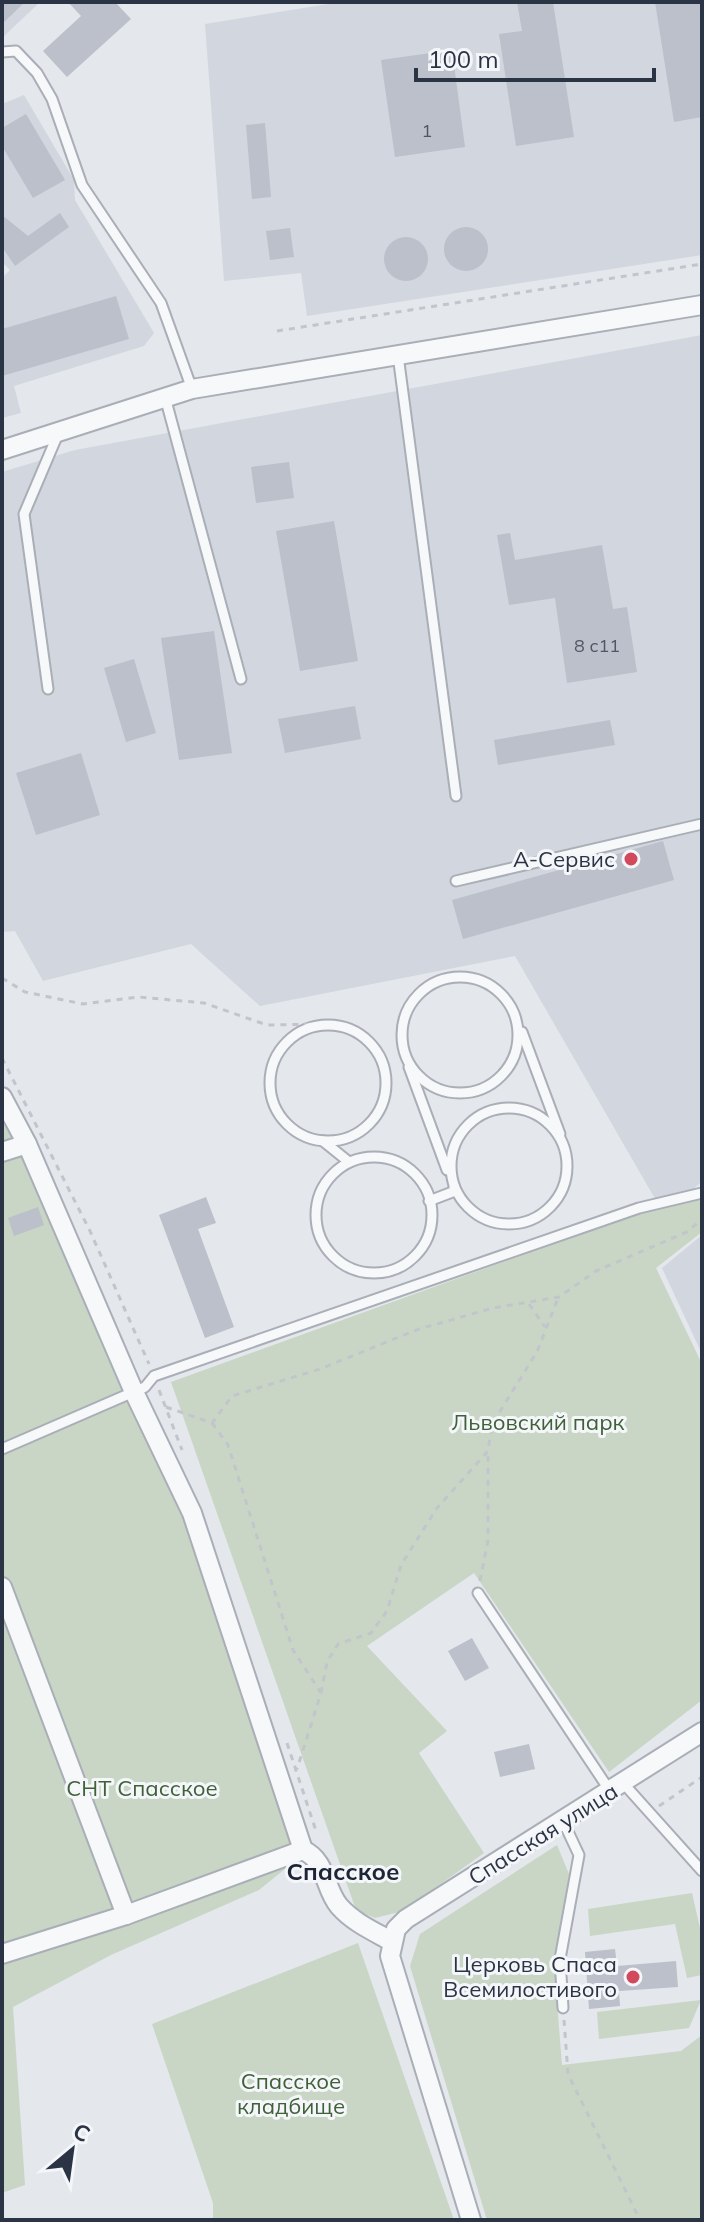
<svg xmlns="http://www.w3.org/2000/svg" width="704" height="2222" viewBox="0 0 704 2222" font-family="Mulish,sans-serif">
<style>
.built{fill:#d2d6de}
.green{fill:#c9d6c5}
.building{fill:#bbc0ca}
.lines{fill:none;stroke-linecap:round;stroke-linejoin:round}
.lane-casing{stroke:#a9aeb7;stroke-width:13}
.street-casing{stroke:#a9aeb7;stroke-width:22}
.path{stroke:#c2c5cb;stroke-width:3;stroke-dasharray:6 6;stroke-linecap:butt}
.lane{stroke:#f7f8fa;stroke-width:9}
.street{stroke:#f7f8fa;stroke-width:18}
.poi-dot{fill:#d1495b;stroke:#f4f6f9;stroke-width:3}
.labels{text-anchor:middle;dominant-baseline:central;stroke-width:6;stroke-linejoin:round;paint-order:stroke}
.number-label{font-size:18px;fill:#4f5766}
.poi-label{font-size:22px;fill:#2b3445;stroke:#f4f6f9;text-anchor:end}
.park-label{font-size:22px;fill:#3f6138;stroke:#f4f6f9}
.street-label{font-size:22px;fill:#2b3445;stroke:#f4f6f9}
.neighbourhood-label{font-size:24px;font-weight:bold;fill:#1d2536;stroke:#f4f6f9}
</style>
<rect width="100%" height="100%" fill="#e4e7ec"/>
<g class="built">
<polygon points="2,2 40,2 2,38"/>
<polygon points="341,2 702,4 702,255 307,316 301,273 224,281 205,24"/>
<polygon points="24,95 74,180 75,200 154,333 144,346 14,386 21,413 2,418 2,278 10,270 2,262 2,104"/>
<polygon points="702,335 702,1181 665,1216 515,956 260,1006 191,944 43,981 15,931 2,932 2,472 75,450"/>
<polygon points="702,1235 702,1354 662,1268"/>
</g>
<g class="green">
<polygon points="2,1108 124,1352 311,1848 259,1890 111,1955 13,2007 25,2185 2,2193"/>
<polygon points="702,1190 702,1232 656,1268 702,1364 702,1700 609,1772 474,1573 367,1646 447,1731 419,1753 484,1853 403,1911 375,1918 356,1910 171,1382"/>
<polygon points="557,1845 569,1874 554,1965 562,2065 681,2051 702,2035 702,2220 487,2220 410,1966 420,1934"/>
<polygon points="692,1893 702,1937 702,1975 687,1978 675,1924 590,1936 588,1909"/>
<polygon points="358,1943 454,2220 213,2220 213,2203 152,2024"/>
<polygon points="701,2000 689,2028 599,2039 597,2012"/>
</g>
<g class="building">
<polygon points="2,2 25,2 2,24"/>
<polygon points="68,2 115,2 131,19 67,77 43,51 81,16"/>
<polygon points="517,2 553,2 574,137 516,146 499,34 522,31"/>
<polygon points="655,2 702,4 702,117 674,122"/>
<polygon points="452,50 465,147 395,157 381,60"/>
<polygon points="26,114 65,180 33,198 2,146 2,128"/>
<polygon points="265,123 271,197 252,199 246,125"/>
<polygon points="60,213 69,227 15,266 2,247 2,215 28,236"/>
<circle cx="466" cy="249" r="22"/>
<polygon points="290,228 294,257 270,260 266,231"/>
<circle cx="406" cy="259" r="22"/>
<polygon points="116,296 129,339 2,376 2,329"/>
<polygon points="289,462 294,498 256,503 251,467"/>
<polygon points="334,521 358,661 300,671 276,531"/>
<polygon points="510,533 515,560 602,545 613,609 627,607 637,672 567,683 555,598 509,605 497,535"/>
<polygon points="214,631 232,753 179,760 161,638"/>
<polygon points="134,659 156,733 126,742 104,668"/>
<polygon points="355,706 361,739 285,753 278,719"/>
<polygon points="610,720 615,745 498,765 494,740"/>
<polygon points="81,753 100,815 36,835 16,773"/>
<polygon points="663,841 674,880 463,939 452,900"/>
<polygon points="206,1197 216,1223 198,1229 234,1327 205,1338 159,1215"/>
<polygon points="38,1207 44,1225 14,1236 8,1218"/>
<polygon points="472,1638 489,1668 465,1681 448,1651"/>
<polygon points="529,1744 535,1769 500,1777 494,1752"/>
<polygon points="615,1949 617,1966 676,1961 678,1987 619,1991 620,2006 589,2009 585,1952"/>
</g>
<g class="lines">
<defs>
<g id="lane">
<polyline points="2,52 16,51 37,73 52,99 82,185 161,303 192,389"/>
<polyline points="398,355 456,796"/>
<polyline points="165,397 241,679"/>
<polyline points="48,689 24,514 58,434"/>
<polyline points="456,881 702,824"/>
<circle cx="460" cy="1035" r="58"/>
<circle cx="328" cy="1083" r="58"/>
<polyline points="522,1032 560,1134"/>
<polyline points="409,1067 447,1170"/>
<circle cx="509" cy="1166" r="58"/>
<polyline points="323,1141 349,1162"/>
<circle cx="374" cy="1215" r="58"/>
<polyline points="429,1201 455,1191 454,1187"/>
<polyline points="2,1449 145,1387 154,1376 639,1208 702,1193"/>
<polyline points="478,1593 610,1791"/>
<polyline points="624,1784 702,1871"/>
<polyline points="563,2008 560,1959 579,1855 563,1821"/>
</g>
<g id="street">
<polyline points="2,450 192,389 702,305"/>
<polyline points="2,1097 27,1144 134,1392 192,1513 303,1850"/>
<polyline points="2,1152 27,1144"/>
<polyline points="2,1587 126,1915"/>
<path d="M 2,1954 L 126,1915 L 303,1850 C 327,1861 324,1888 339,1906 C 353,1922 373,1931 391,1941"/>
<polyline points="471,2220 390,1956 396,1929 406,1919 702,1732"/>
</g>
</defs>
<use href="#lane" class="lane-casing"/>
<use href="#street" class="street-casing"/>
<g class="path">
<polyline points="277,331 702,264"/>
<polyline points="2,978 25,992 83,1004 139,997 204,1003 267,1025 333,1024"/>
<polyline points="2,1058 90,1231 149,1364"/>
<polyline points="529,1304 545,1327"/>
<polyline points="159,1390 182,1450"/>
<polyline points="166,1407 212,1423 232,1396 320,1369 419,1329 493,1308 559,1297 596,1271 689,1231 702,1218"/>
<polyline points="212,1423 228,1445 293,1650 321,1693 297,1769"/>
<polyline points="480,1581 488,1540 488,1451"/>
<polyline points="321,1693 327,1662 338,1644 371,1633 387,1611 401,1565 437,1508 488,1451 492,1424 537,1352 558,1298"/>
<polyline points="287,1743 316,1831"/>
<polyline points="659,1806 702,1777"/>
<polyline points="564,2020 568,2074 640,2220"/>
</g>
<use href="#lane" class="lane"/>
<use href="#street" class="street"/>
</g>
<g class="poi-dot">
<circle cx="631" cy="859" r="8"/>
<circle cx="633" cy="1977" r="8"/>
</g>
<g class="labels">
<g class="number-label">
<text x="427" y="130">1</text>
<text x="597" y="645">8 с11</text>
</g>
<g class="poi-label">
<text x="615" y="859">A-Сервис</text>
<text x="617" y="1964">Церковь Спаса<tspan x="617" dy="25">Всемилостивого</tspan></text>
</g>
<g class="park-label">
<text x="538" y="1422">Львовский парк</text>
<text x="142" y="1788">СНТ Спасское</text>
<text x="291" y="2081">Спасское<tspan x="291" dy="25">кладбище</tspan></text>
</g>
<g class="street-label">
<text transform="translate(543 1834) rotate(-32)">Спасская улица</text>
</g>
<g class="neighbourhood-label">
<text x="343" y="1871">Спасское</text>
</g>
</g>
<rect width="704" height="2222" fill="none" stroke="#2b3445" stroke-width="8"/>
<g transform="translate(72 2150) rotate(29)" stroke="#f4f6f9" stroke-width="6" paint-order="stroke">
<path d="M0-6L14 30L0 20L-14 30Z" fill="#2b3445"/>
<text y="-12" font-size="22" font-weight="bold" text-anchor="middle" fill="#2b3445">С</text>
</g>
<path d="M416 68v12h238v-12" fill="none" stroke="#2b3445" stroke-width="4"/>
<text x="428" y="68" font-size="24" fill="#2b3445" stroke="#f4f6f9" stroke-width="6" paint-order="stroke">100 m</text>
</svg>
